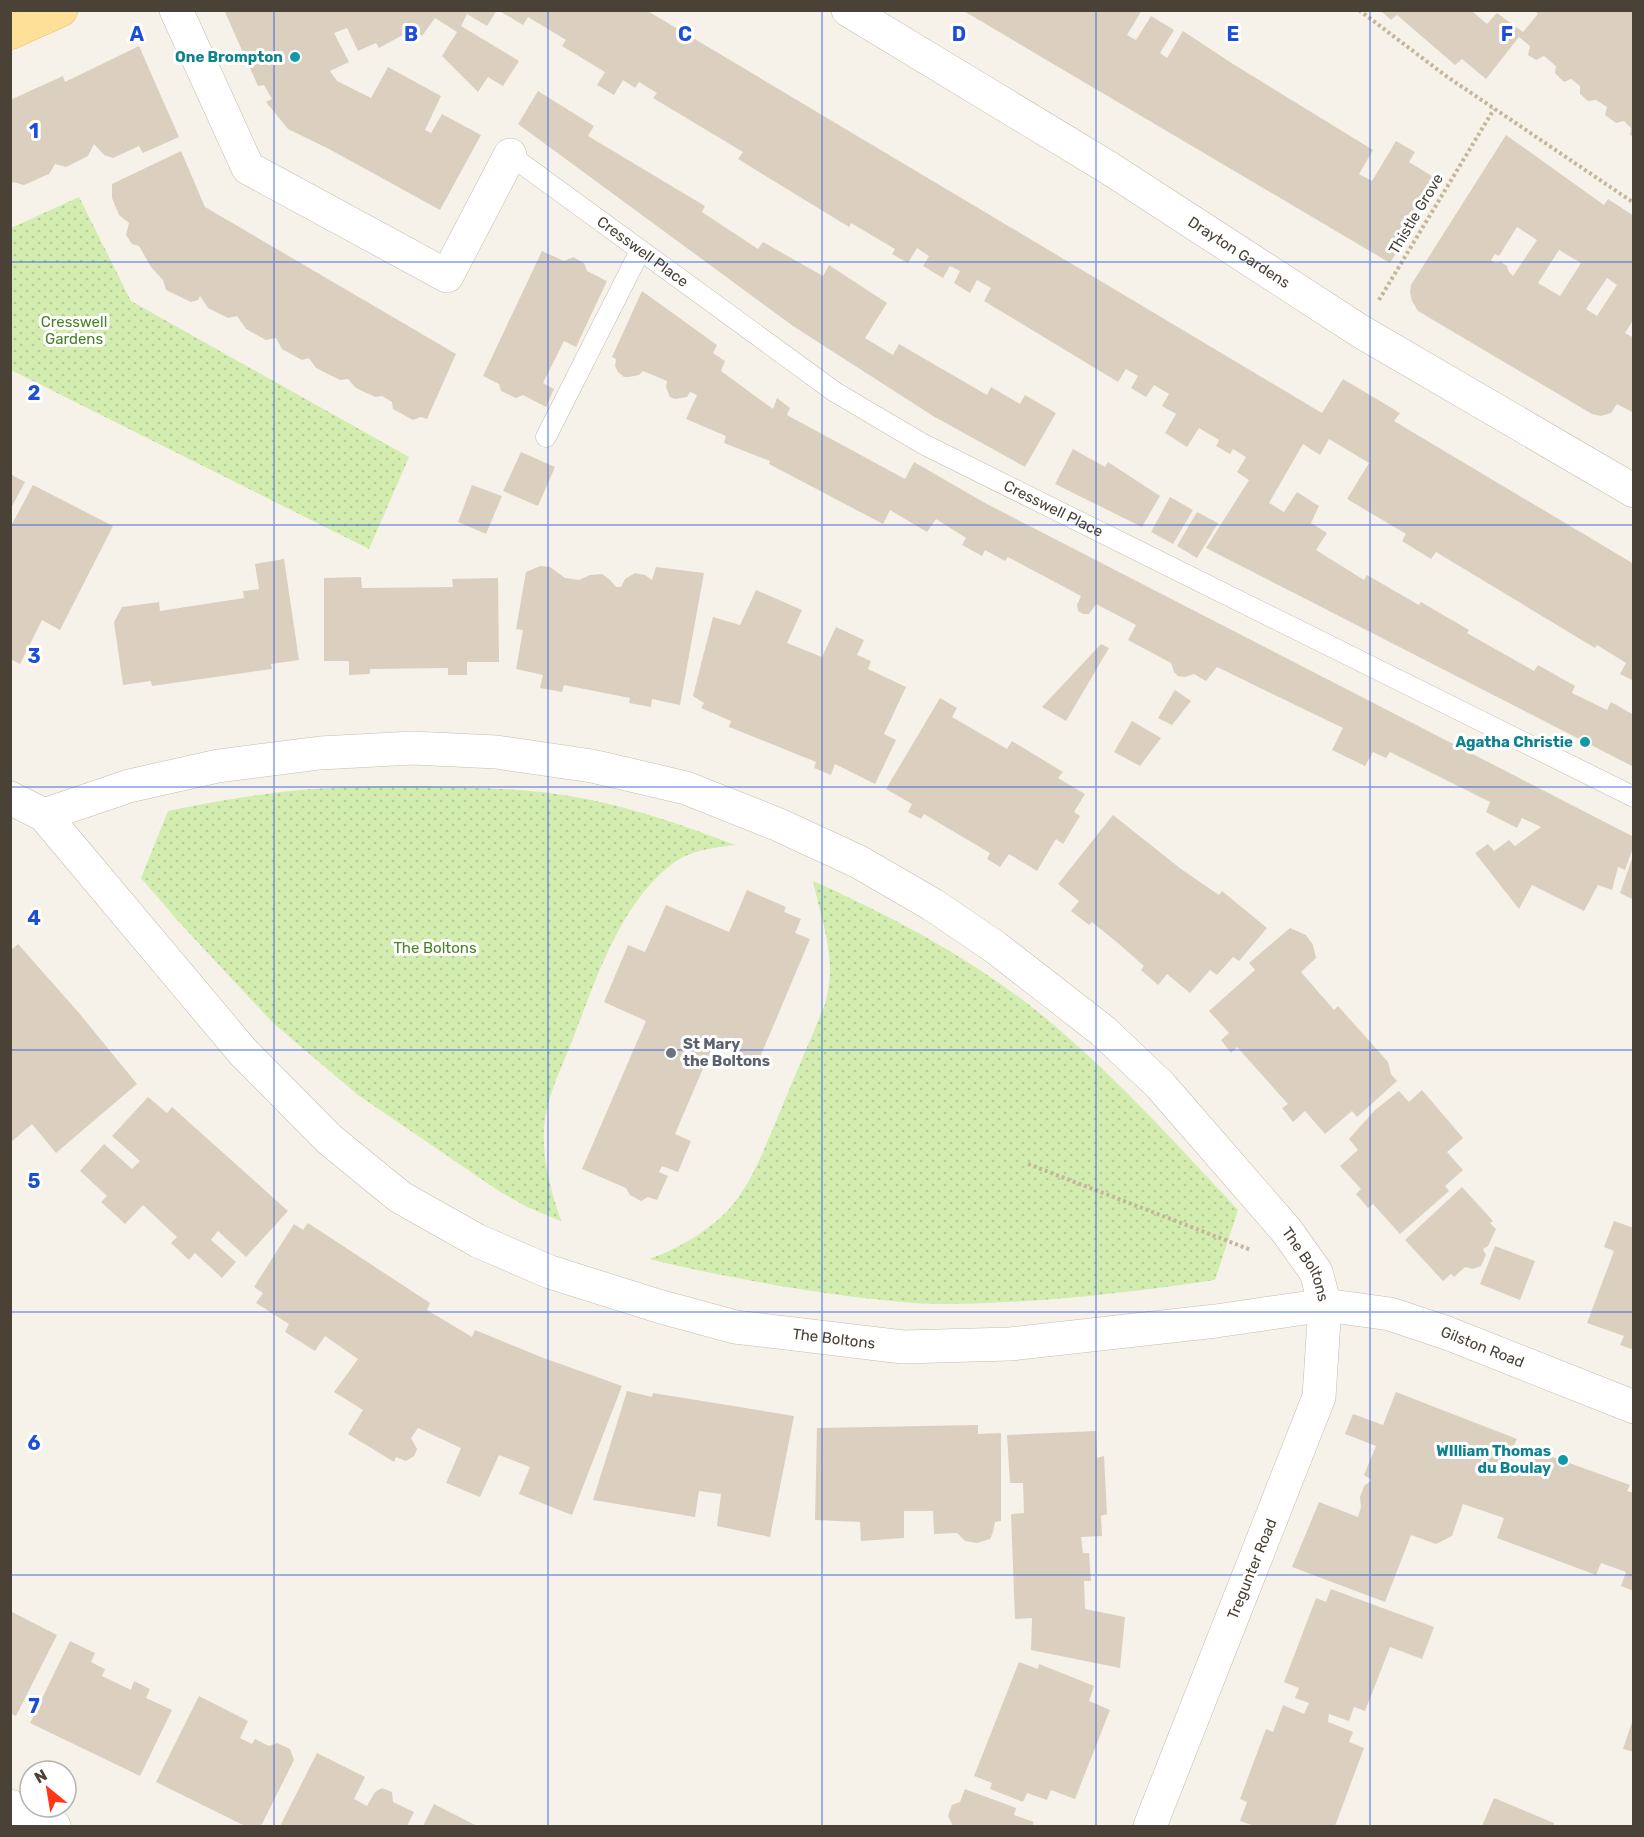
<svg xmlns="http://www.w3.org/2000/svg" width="1644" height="1837" viewBox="0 0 1644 1837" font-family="Rubik,sans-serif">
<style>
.park{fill:url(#park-dots)}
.building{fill:#dbd0c0;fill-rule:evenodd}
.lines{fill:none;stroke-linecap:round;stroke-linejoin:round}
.service-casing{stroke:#c5bcae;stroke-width:21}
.minor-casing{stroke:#c5bcae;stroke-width:34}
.tertiary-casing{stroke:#c5bcae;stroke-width:34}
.primary-casing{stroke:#edc05f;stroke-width:34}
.path{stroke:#c5b59b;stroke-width:4;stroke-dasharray:3 3;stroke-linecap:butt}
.service{stroke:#fff;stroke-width:20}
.minor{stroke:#fff;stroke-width:33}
.tertiary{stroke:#fff;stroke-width:33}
.primary{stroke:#ffe099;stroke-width:33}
.grid{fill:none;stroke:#1d4ed8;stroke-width:1.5;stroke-opacity:0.55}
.culture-dot{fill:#0f9aa8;stroke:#fff;stroke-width:2}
.worship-dot{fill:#6b7280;stroke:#fff;stroke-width:2}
.labels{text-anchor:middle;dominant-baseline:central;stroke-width:6;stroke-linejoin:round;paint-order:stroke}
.culture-label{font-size:15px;font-weight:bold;fill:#0d838f;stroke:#fff;text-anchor:end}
.street-label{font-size:15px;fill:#4a4236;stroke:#fff}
.park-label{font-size:15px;fill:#498224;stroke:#fff}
.worship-label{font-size:15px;font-weight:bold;fill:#5b616d;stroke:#fff;text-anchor:start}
.grid-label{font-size:20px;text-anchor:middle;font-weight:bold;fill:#1d4ed8;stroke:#fff;stroke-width:6;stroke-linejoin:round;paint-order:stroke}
</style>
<defs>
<pattern id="park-dots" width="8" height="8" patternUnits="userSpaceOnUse" patternTransform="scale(1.5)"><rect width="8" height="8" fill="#d2edaf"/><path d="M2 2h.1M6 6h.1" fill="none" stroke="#b6cc97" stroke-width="1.8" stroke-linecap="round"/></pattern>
</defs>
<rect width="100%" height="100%" fill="#f6f2e9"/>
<g class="park">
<polygon points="79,197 131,301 409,457 369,549 11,370 11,228"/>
<path d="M 425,786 C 478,788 533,788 586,799 C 637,809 686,826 735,845 C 712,848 690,850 671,865 C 619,905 595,982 572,1041 C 561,1069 546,1098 544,1127 C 542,1161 551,1190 561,1221 L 527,1207 L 499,1191 L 358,1095 L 273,1023 L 179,922 L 141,878 L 168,811 C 226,799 287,789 346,787 C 372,786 399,786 425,786 Z"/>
<path d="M 813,881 C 898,919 984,965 1055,1026 C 1121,1082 1179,1147 1238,1210 L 1215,1280 C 1122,1294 1027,1304 933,1304 C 904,1303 875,1299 847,1296 C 780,1287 715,1275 649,1259 C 678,1249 709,1231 730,1208 C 753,1181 765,1147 779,1114 C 794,1078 810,1041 825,1004 C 838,959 822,924 813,881 Z"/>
</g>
<g class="building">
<polygon points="224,10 497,10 487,26 467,14 461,26 519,61 503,86 488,77 478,92 442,56 457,32 435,18 422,36 414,29 379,48 376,43 358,51 347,28 334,33 349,62 330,71 337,81 371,98 388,67 441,96 425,130 431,133 442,114 481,135 440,210 329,149 288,129 266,102 272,99 264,85 258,86"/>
<polygon points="498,10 646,10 1322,413 1343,379 1400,413 1394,421 1634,564 1634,681 1620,674 1626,663 1597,645 1595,648 1436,552 1431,559 1402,541 1406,534 1347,499 1369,463 1329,439 1320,455 1303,444 1269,503 1284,512 1297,492 1319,506 1311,523 1327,533 1316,550 1364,580 1367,575 1419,605 1421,602 1469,630 1467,633 1534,671 1538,665 1575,686 1572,693 1607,710 1611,702 1634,715 1634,767 1206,548 1249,480 1237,472 1246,457 1233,449 1230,454 1216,446 1219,440 1199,428 1187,447 1165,433 1176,414 1162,406 1169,394 1154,385 1146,397 1131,388 1138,376 1126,369 1118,382 984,301 991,288 977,280 970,293 954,283 960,271 950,266 943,278 923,266 929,256 917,248 908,263 892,254 895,249 851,223 849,227 738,159 743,152 653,98 657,93 639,82 635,88 623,80 614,95 597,85 605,72 562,46 566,40 528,17 523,25"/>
<polygon points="962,10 1142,10 1127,35 1136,40 1151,16 1174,30 1160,53 1167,58 1183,31 1233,64 1373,150 1359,174 1372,181 1396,141 1415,152 1409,162 1440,181 1390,263"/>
<polygon points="1380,10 1471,10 1487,24 1497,13 1523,32 1538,14 1534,10 1631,10 1634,13 1634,137 1630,135 1631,128 1624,121 1616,123 1605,115 1607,107 1596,100 1588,101 1580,94 1580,86 1571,79 1564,82 1555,73 1556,66 1544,56 1536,60 1528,55 1530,46 1519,37 1486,79 1462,59 1455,65 1397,15 1391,20"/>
<polygon points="139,46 179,137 143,153 139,146 113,158 104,155 94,144 88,156 66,167 55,164 49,174 24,185 13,182 10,186 10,100 63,76 65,82"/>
<polygon points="538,91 594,126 588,136 705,206 702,212 758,249 763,242 823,276 829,265 887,303 865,338 893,355 899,344 987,395 991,387 1020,404 1025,395 1056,413 1025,467 933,416 793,326 518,124"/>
<path d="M 1506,135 L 1604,205 L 1608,199 L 1634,216 L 1634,319 L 1625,333 L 1634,338 L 1634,413 L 1617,404 L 1611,413 L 1601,416 L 1592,414 L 1418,311 L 1412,301 L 1410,292 L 1411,285 ZM 1517,227 L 1537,240 L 1513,276 L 1509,272 L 1507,266 L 1501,262 L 1495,263 L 1491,260 L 1495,254 L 1499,256 ZM 1559,250 L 1581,263 L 1560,296 L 1538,283 ZM 1607,278 L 1617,285 L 1597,316 L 1586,309 Z"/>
<polygon points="181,151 205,207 456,354 427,419 421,417 413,420 393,409 392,402 382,396 375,397 356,388 348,379 340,380 316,368 309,358 302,360 282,349 276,338 266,340 246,329 237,316 228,318 208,308 200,296 198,300 191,302 166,290 163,280 151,267 139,246 132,244 126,235 129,223 119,215 112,198 112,184"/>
<polygon points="542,251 564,261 573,257 584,263 587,271 607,281 576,347 564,341 543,383 554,389 546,407 523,395 516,398 501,391 499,384 483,376"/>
<polygon points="642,291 717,345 713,353 725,361 721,371 773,409 777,398 790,408 787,415 905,479 914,462 985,503 1634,837 1634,845 1625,870 1618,867 1612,890 1598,885 1584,911 1532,885 1519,909 1475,853 1488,844 1494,851 1509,840 1515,846 1541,827 1522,818 1517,828 1486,812 1490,802 1390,752 1386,758 1373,752 1365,766 1332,750 1343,728 1217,667 1206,681 1194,674 1185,677 1178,676 1174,672 1171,663 1128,640 1136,625 1096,604 1089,614 1083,614 1078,611 1077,605 1081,596 1008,557 1005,561 985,550 982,556 962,545 966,538 936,519 927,532 890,510 883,524 769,464 770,461 724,443 726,436 686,419 697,395 690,392 687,397 675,399 670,397 666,387 667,381 643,371 639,375 629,377 624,377 618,372 615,366 616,359 612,357"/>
<polygon points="1073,449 1105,467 1108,462 1160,496 1142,527 1055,484"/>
<polygon points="521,452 555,467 538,506 503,491"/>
<polygon points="10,474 25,482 10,510"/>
<polygon points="33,485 113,526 60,630 42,620 20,664 10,659 10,528"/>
<polygon points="472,485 502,496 486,534 458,522"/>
<polygon points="1170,497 1193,510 1173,544 1151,532"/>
<polygon points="1197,512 1218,523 1197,558 1177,546"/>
<polygon points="284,559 299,660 271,664 272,669 152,686 151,681 123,685 114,622 122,607 159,602 160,611 244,598 243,591 259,589 255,564"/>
<polygon points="540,566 550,567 565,578 579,580 590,575 602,574 610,580 616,587 621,587 625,579 635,573 645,575 652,580 656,567 704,573 680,705 652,699 651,707 629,703 630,698 564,685 562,692 540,688 543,675 516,669 523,630 516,629 526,572"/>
<polygon points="361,577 362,588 453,587 452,579 498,578 499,662 467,662 467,675 448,675 448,668 370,669 370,674 349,675 349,661 324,661 324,578"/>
<polygon points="756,590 802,610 787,643 822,657 836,627 864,640 857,655 871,661 868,669 906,687 884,734 896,740 875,784 835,764 831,775 814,768 816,762 729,727 731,721 701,708 704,703 693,696 713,617 740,625"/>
<polygon points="1101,644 1109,648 1066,721 1042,707"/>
<polygon points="1175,690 1191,701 1172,725 1158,718"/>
<polygon points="940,698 957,708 952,717 1007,749 1012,741 1063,772 1058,778 1085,794 1074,812 1080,816 1063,844 1056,839 1037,871 1009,854 1000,867 987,859 990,853 956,833 924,814 921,819 908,812 912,804 886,789"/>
<polygon points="1132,721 1161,738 1140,766 1114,752"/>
<polygon points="1113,815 1181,869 1219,895 1222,891 1267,928 1239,961 1233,957 1217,975 1210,970 1190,993 1167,974 1158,985 1141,970 1144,966 1119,944 1092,922 1089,925 1071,911 1079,901 1058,884"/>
<polygon points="1633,856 1634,856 1634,900 1620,893"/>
<polygon points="747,890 786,907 784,912 801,919 795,933 810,939 758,1062 714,1043 675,1134 691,1141 678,1172 662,1166 659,1172 668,1176 657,1200 648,1197 641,1201 630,1195 626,1188 582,1169 646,1021 604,1002 628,945 645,952 666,905 729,932"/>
<polygon points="1290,928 1306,935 1313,945 1316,958 1301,972 1334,1010 1338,1006 1388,1062 1391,1074 1397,1081 1357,1117 1352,1111 1325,1134 1305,1111 1293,1122 1282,1108 1288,1104 1237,1047 1231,1053 1221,1040 1229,1033 1209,1011 1255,970 1249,963"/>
<polygon points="18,944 79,1013 137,1084 56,1153 32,1124 10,1143 10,951"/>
<polygon points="1422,1090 1463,1138 1447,1152 1463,1170 1445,1186 1449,1191 1400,1234 1373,1204 1368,1208 1356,1194 1361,1189 1340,1166 1358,1150 1349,1139 1375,1110 1399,1091 1409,1102"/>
<polygon points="148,1097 167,1113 172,1107 288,1211 246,1257 218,1231 211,1240 236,1262 222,1278 195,1253 189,1260 171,1243 177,1237 143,1205 125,1224 101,1202 107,1196 80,1171 104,1144 132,1169 140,1161 112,1136"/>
<polygon points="1462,1187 1493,1221 1490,1223 1496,1229 1488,1246 1483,1249 1486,1255 1481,1266 1473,1269 1465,1267 1454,1277 1451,1274 1443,1281 1405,1240"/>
<polygon points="1614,1221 1634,1228 1634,1350 1620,1345 1624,1336 1587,1323 1614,1251 1604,1247"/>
<polygon points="308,1223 430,1303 427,1310 472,1337 475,1330 541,1357 622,1386 572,1515 519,1494 530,1467 499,1455 480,1497 446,1483 461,1448 418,1428 411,1438 417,1449 414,1456 406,1461 396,1457 394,1462 348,1434 363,1410 334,1392 358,1359 325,1336 315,1351 285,1332 289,1324 256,1303 263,1293 254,1287 294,1224 303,1230"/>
<polygon points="1495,1246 1535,1261 1520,1300 1480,1284"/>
<polygon points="627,1391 652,1397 653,1393 794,1416 770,1537 717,1526 721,1494 699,1491 695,1517 593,1500"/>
<polygon points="1396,1392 1517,1439 1505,1463 1530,1472 1536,1454 1549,1459 1550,1456 1630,1485 1627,1491 1634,1493 1634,1591 1621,1586 1626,1572 1601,1563 1596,1575 1497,1538 1504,1518 1463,1504 1452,1536 1436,1544 1411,1535 1385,1602 1292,1567 1319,1502 1358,1517 1361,1507 1360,1497 1364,1486 1372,1480 1364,1475 1376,1446 1345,1434 1353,1414 1383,1425"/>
<polygon points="978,1425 978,1434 1001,1433 1001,1521 995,1522 993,1532 990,1539 977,1543 965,1541 957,1533 934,1534 933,1511 904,1511 904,1538 861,1541 860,1522 815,1520 817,1428"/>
<polygon points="1096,1431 1097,1458 1104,1456 1107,1514 1101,1516 1102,1536 1081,1537 1083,1553 1089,1553 1091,1581 1084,1581 1085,1609 1125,1617 1120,1668 1031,1650 1032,1618 1015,1619 1011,1514 1024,1513 1023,1483 1010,1483 1007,1435"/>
<polygon points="1331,1589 1434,1627 1422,1659 1390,1647 1365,1711 1354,1707 1349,1721 1329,1714 1328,1722 1353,1732 1349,1742 1364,1748 1335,1826 1254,1826 1240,1821 1247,1802 1240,1799 1266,1729 1273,1732 1283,1705 1304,1714 1309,1703 1295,1698 1299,1688 1284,1682 1316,1598 1326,1602"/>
<polygon points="10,1611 57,1635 16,1716 10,1713"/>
<polygon points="70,1641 95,1653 91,1662 105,1669 102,1676 131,1690 134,1681 150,1689 146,1698 172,1710 140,1776 30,1723"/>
<polygon points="1019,1662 1038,1669 1039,1664 1094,1686 1089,1701 1110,1710 1075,1799 1051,1790 1047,1800 1027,1793 1023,1802 990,1789 992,1783 974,1776"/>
<polygon points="199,1696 248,1721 240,1738 252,1744 255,1739 269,1746 277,1743 290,1749 294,1760 261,1826 245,1826 156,1782"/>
<polygon points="1633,1719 1634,1719 1634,1752 1623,1749"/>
<polygon points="317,1753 365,1777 354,1799 367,1806 375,1792 382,1788 392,1792 393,1802 414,1812 407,1826 280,1826"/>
<polygon points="965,1789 1016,1808 1014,1815 1034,1822 1032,1826 951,1826 952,1824 948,1816 952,1805 960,1802"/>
<polygon points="1494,1798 1554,1823 1553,1826 1482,1826"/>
<polygon points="434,1804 475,1825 475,1826 423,1826"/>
</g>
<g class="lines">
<defs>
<g id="service">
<path id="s1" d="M 510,155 L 835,392 L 923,444 L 1634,797"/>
<polyline points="546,437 640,251"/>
</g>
<g id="minor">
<polyline points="176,10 248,168 447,276 510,155"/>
<path id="s2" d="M 10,798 L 44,815 L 243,1052 L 329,1139 L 400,1197 L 478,1241 L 550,1272 L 658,1306 L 735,1327 L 903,1347 L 1010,1344 L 1216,1321 L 1325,1305 L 1390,1314 L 1447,1333 L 1634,1407"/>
<path id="s3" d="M 44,815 L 129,786 L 218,766 L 320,753 L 413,748 L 496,752 L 592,766 L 686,788 L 779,825 L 859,862 L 933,905 L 995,947 L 1103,1031 L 1160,1085 L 1286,1230 L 1316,1272 L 1325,1305 L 1319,1397 L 1150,1826"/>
<polyline points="10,1806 54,1826"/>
</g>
<g id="tertiary">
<path id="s4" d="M 848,10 L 1109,168 L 1360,331 L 1634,491"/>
</g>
<polyline id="primary" points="10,33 61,10"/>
</defs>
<use href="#service" class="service-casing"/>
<use href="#minor" class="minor-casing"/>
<use href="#tertiary" class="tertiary-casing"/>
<use href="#primary" class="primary-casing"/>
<g class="path">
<polyline points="1359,10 1446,76 1634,203"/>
<polyline points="1379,300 1494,109"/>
<polyline points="1028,1164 1251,1250"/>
</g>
<use href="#service" class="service"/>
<use href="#minor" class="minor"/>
<use href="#tertiary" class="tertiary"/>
<use href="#primary" class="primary"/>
</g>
<path class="grid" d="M 274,10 L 274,1826M 548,10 L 548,1826M 822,10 L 822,1826M 1096,10 L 1096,1826M 1370,10 L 1370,1826M 10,262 L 1634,262M 10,525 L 1634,525M 10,787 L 1634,787M 10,1050 L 1634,1050M 10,1312 L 1634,1312M 10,1575 L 1634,1575"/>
<g class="culture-dot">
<circle cx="295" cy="57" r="6"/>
<circle cx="1585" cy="742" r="6"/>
<circle cx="1563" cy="1460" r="6"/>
</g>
<circle class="worship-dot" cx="671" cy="1053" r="6"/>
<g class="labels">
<g class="culture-label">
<text x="283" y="57">One Brompton</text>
<text x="1573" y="742">Agatha Christie</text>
<text x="1551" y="1451">WIlliam Thomas<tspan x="1551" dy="17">du Boulay</tspan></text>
</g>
<g class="street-label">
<text transform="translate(1416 214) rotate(-59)">Thistle Grove</text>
<text stroke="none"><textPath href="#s1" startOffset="164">Cresswell Place</textPath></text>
<text stroke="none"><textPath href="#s4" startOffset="460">Drayton Gardens</textPath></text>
<text stroke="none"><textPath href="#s1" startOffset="650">Cresswell Place</textPath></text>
<text stroke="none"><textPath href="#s3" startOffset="1450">The Boltons</textPath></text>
<text stroke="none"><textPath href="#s2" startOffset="1022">The Boltons</textPath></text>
<text stroke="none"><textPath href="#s2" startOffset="1680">Gilston Road</textPath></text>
<text transform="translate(1252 1569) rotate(-68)">Tregunter Road</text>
</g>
<g class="park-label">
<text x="74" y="322">Cresswell<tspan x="74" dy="17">Gardens</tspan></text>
<text x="435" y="948">The Boltons</text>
</g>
<g class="worship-label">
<text x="683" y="1044">St Mary<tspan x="683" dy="17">the Boltons</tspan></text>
</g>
</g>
<g class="grid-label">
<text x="137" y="41">A</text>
<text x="411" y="41">B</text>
<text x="685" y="41">C</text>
<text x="959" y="41">D</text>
<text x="1233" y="41">E</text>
<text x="1507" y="41">F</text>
<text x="34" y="138">1</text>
<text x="34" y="400">2</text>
<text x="34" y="663">3</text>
<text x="34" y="925">4</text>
<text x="34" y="1188">5</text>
<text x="34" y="1450">6</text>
<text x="34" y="1713">7</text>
</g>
<rect width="1644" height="1837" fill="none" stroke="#4a4236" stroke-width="24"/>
<g transform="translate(48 1789) rotate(330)"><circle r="28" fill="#ffffff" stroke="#b7b3af" stroke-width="1.5"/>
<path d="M0-4.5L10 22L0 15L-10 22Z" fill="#ff3617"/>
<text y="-9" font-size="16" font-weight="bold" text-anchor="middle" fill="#4a4236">N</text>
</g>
</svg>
